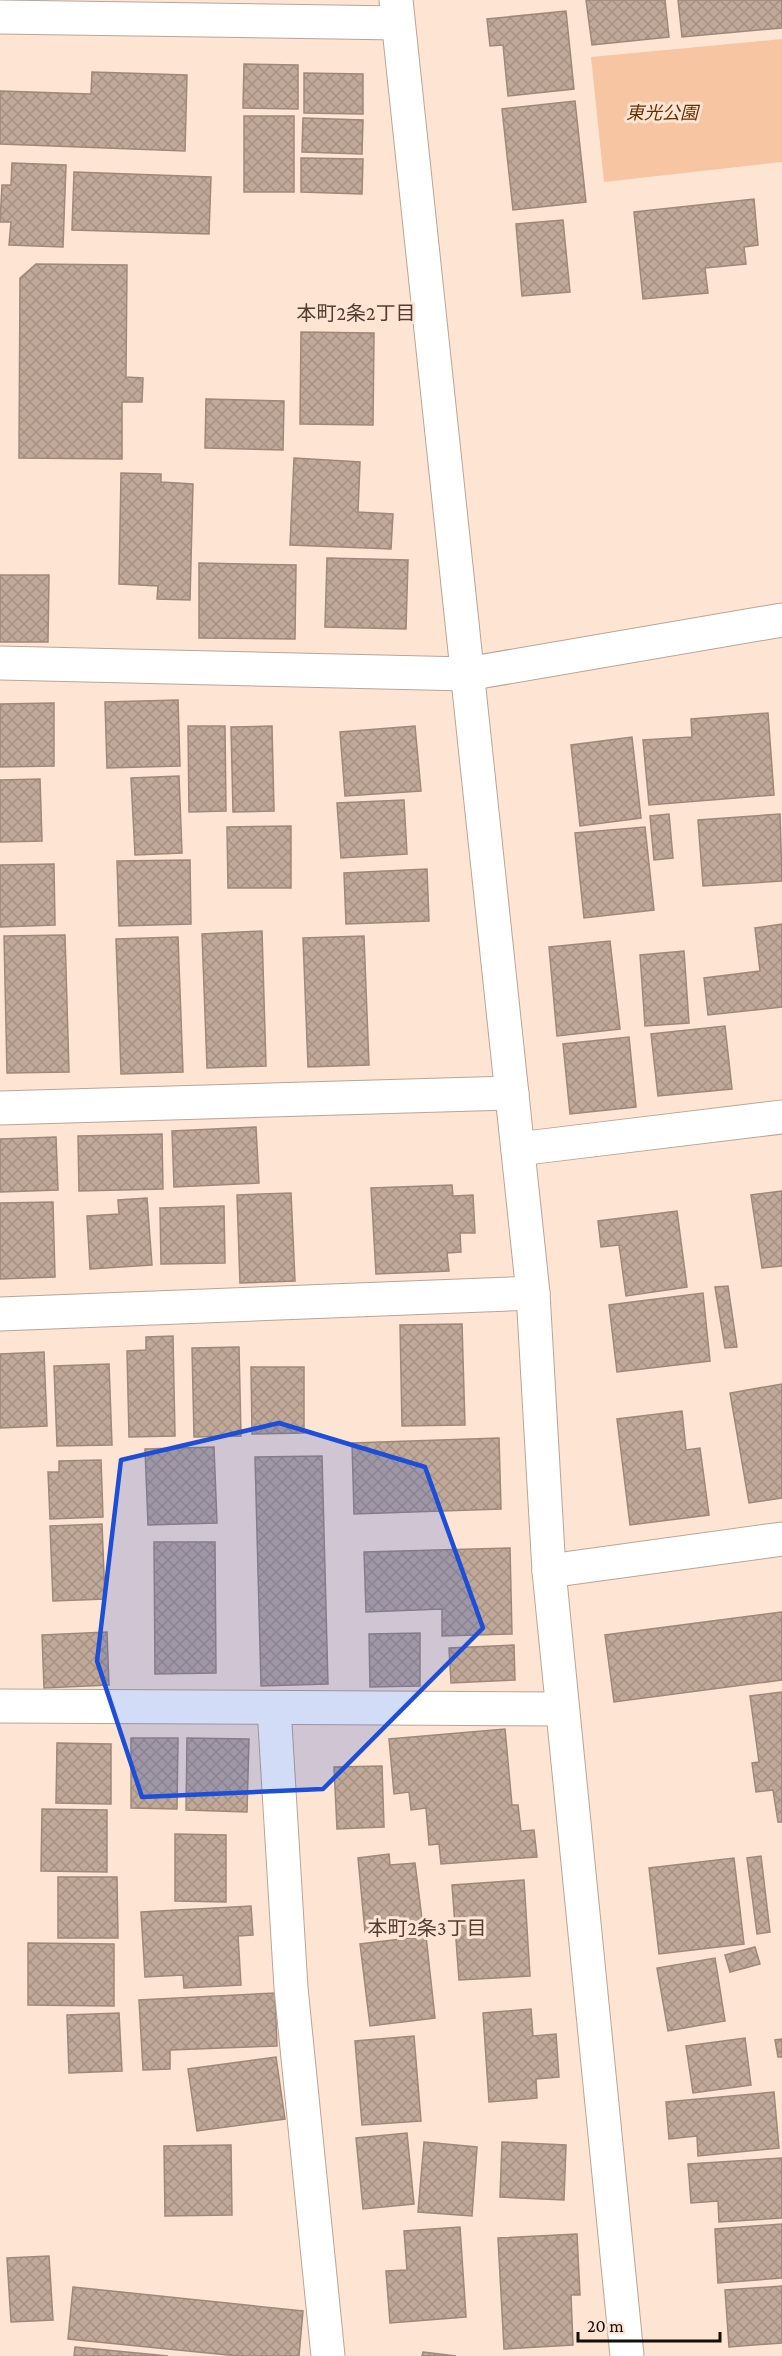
<svg xmlns="http://www.w3.org/2000/svg" width="782" height="2356" viewBox="0 0 782 2356" font-family="'Crimson Pro','Noto Sans JP',serif">
<style>
.green{fill:#f8c5a2}
.building{fill:url(#building-cross-hatch);stroke:#9f8879;stroke-width:1.5}
.lines{fill:none;stroke-linecap:round;stroke-linejoin:round}
.minor-casing{stroke:#bca495;stroke-width:35}
.minor{stroke:#fff;stroke-width:33}
.marked{fill:#1d4ed8;fill-opacity:0.2;stroke:#1d4ed8;stroke-width:4.5;stroke-linejoin:round}
.labels{text-anchor:middle;dominant-baseline:central;stroke-width:6;stroke-linejoin:round;paint-order:stroke}
.park-label{font-size:18px;font-style:italic;fill:#673100;stroke:#fde4d3}
.neighbourhood-label{font-size:20px;fill:#523e31;stroke:#fde4d3}
</style>
<defs>
<pattern id="building-cross-hatch" width="8" height="8" patternUnits="userSpaceOnUse" patternTransform="scale(1.5)"><rect width="8" height="8" fill="#c1a99a"/><path d="M0 0l8 8M0 8l8-8" fill="none" stroke="#a59083"/></pattern>
</defs>
<rect width="100%" height="100%" fill="#fde4d3"/>
<polygon class="green" points="782,39 782,162 604,182 591,57"/>
<g class="building">
<polygon points="586,0 665,0 669,37 592,45"/>
<polygon points="678,0 782,0 782,28 682,37"/>
<polygon points="566,11 574,89 508,96 503,45 490,46 487,19"/>
<polygon points="244,64 298,65 298,109 243,108"/>
<polygon points="92,72 187,75 185,151 0,144 0,91 91,94"/>
<polygon points="304,73 363,74 363,114 304,113"/>
<polygon points="575,101 586,202 513,210 502,109"/>
<rect x="244" y="116" width="50" height="76"/>
<polygon points="303,118 363,120 362,154 302,152"/>
<polygon points="301,158 363,159 362,194 301,192"/>
<polygon points="12,163 66,165 63,247 9,245 11,222 0,222 2,185 11,185"/>
<polygon points="74,172 211,177 209,234 72,230"/>
<polygon points="754,199 758,245 744,247 746,264 705,268 708,293 643,299 634,212"/>
<polygon points="563,220 570,292 522,296 516,224"/>
<polygon points="36,264 127,265 126,377 143,378 142,402 122,402 122,459 19,458 20,278"/>
<polygon points="301,332 374,333 373,425 300,424"/>
<polygon points="206,399 284,401 283,450 205,448"/>
<polygon points="294,458 360,462 358,512 393,514 391,549 290,545"/>
<polygon points="121,473 161,474 161,482 193,484 190,600 157,599 158,586 119,584"/>
<polygon points="327,558 408,560 406,629 325,627"/>
<polygon points="199,563 296,565 295,639 199,638"/>
<polygon points="0,575 49,575 48,642 0,642"/>
<polygon points="178,700 180,766 107,768 105,702"/>
<polygon points="54,703 54,766 0,767 0,704"/>
<polygon points="768,713 774,795 649,805 643,740 692,737 691,719"/>
<polygon points="188,726 225,726 226,811 189,812"/>
<polygon points="272,726 274,811 233,812 231,727"/>
<polygon points="415,726 421,791 345,796 340,732"/>
<polygon points="632,737 641,818 580,826 571,745"/>
<polygon points="179,776 182,853 135,855 131,778"/>
<polygon points="40,779 42,841 0,842 0,780"/>
<polygon points="404,800 407,854 341,858 337,803"/>
<polygon points="669,814 673,858 654,860 650,816"/>
<polygon points="780,814 782,881 703,886 698,820"/>
<polygon points="291,826 291,888 228,888 227,827"/>
<polygon points="645,827 654,910 584,918 575,833"/>
<polygon points="190,860 191,924 119,926 117,861"/>
<polygon points="54,864 55,925 0,927 0,865"/>
<polygon points="427,869 429,921 346,924 344,873"/>
<polygon points="782,924 782,1007 708,1015 704,978 760,971 755,928"/>
<polygon points="262,931 266,1066 207,1068 202,934"/>
<polygon points="65,935 69,1072 7,1073 4,936"/>
<polygon points="364,936 369,1065 308,1067 303,938"/>
<polygon points="178,937 183,1072 121,1074 116,939"/>
<polygon points="610,941 620,1029 557,1036 549,947"/>
<polygon points="684,951 689,1023 645,1026 640,955"/>
<polygon points="725,1026 732,1089 658,1096 651,1034"/>
<polygon points="629,1037 636,1107 570,1114 563,1044"/>
<polygon points="256,1127 259,1183 174,1187 172,1131"/>
<polygon points="162,1134 163,1189 79,1191 78,1136"/>
<polygon points="56,1137 58,1190 0,1192 0,1139"/>
<polygon points="452,1185 453,1196 473,1195 475,1233 460,1233 461,1252 447,1253 449,1271 376,1274 371,1188"/>
<polygon points="782,1191 782,1266 762,1268 751,1195"/>
<polygon points="291,1193 295,1281 240,1283 237,1195"/>
<polygon points="147,1198 152,1265 90,1269 87,1216 119,1214 118,1200"/>
<polygon points="53,1202 55,1277 0,1279 0,1203"/>
<polygon points="224,1206 225,1263 161,1264 160,1208"/>
<polygon points="677,1211 687,1287 626,1296 619,1245 601,1247 598,1221"/>
<polygon points="728,1286 737,1347 725,1348 715,1287"/>
<polygon points="703,1293 710,1361 617,1372 609,1305"/>
<polygon points="462,1324 465,1425 402,1426 400,1325"/>
<polygon points="173,1336 175,1436 129,1437 127,1351 146,1350 146,1337"/>
<polygon points="239,1347 241,1436 194,1437 192,1348"/>
<polygon points="44,1352 47,1426 0,1428 0,1354"/>
<polygon points="109,1364 112,1445 57,1446 54,1366"/>
<polygon points="251,1367 304,1367 304,1433 252,1434"/>
<polygon points="782,1384 782,1498 749,1503 730,1393"/>
<polygon points="682,1411 686,1450 700,1448 709,1515 630,1525 617,1419"/>
<polygon points="499,1438 501,1509 354,1514 352,1443"/>
<polygon points="214,1447 217,1523 148,1525 145,1449"/>
<polygon points="322,1456 328,1684 261,1686 255,1457"/>
<polygon points="101,1460 103,1517 50,1519 48,1472 59,1472 59,1461"/>
<polygon points="102,1524 105,1599 53,1601 50,1526"/>
<polygon points="154,1542 215,1542 216,1673 155,1674"/>
<polygon points="510,1548 512,1634 442,1636 442,1609 366,1612 364,1552"/>
<polygon points="782,1612 782,1680 614,1702 605,1635"/>
<polygon points="107,1632 109,1685 44,1688 42,1635"/>
<polygon points="420,1633 420,1686 370,1687 369,1634"/>
<polygon points="514,1645 515,1680 451,1683 449,1648"/>
<polygon points="782,1692 782,1822 778,1822 773,1790 756,1792 752,1763 759,1762 750,1696"/>
<polygon points="505,1729 512,1805 518,1805 521,1831 534,1830 537,1857 441,1864 439,1844 429,1845 426,1808 411,1810 409,1792 394,1794 389,1739"/>
<polygon points="131,1738 178,1738 177,1809 131,1808"/>
<polygon points="187,1738 249,1739 247,1812 186,1810"/>
<polygon points="57,1743 111,1744 111,1804 56,1803"/>
<polygon points="382,1766 384,1827 337,1829 334,1767"/>
<polygon points="42,1809 107,1810 107,1872 41,1871"/>
<polygon points="175,1834 226,1835 226,1902 175,1901"/>
<polygon points="389,1854 390,1865 415,1863 423,1927 365,1932 358,1858"/>
<polygon points="761,1856 770,1932 757,1934 747,1858"/>
<polygon points="734,1858 744,1944 659,1954 649,1868"/>
<polygon points="58,1877 117,1877 118,1938 58,1938"/>
<polygon points="524,1880 530,1976 459,1980 452,1885"/>
<polygon points="251,1906 253,1935 238,1936 241,1985 184,1988 183,1975 145,1977 141,1912"/>
<polygon points="426,1936 435,2018 370,2026 360,1944"/>
<polygon points="28,1943 114,1944 114,2006 28,2005"/>
<polygon points="755,1947 760,1964 730,1972 725,1955"/>
<polygon points="715,1958 725,2021 668,2031 657,1968"/>
<polygon points="275,1993 277,2046 170,2050 170,2069 143,2070 139,2000"/>
<polygon points="531,2009 533,2036 556,2034 559,2077 536,2079 537,2098 489,2102 483,2013"/>
<polygon points="119,2013 122,2071 69,2073 67,2015"/>
<polygon points="414,2036 421,2121 362,2125 355,2041"/>
<polygon points="745,2038 751,2085 693,2093 686,2046"/>
<polygon points="782,2039 782,2057 778,2057 775,2040"/>
<polygon points="276,2057 285,2119 197,2131 188,2069"/>
<polygon points="774,2092 779,2148 698,2156 697,2136 669,2139 666,2102"/>
<polygon points="407,2133 414,2204 363,2209 356,2138"/>
<polygon points="424,2142 477,2147 472,2216 418,2212"/>
<polygon points="502,2142 566,2145 564,2200 500,2197"/>
<polygon points="231,2145 232,2215 165,2216 164,2146"/>
<polygon points="782,2158 782,2218 719,2222 718,2201 691,2203 688,2164"/>
<polygon points="782,2224 782,2278 718,2283 715,2229"/>
<polygon points="460,2227 466,2317 390,2323 386,2271 407,2270 404,2231"/>
<polygon points="577,2234 580,2295 571,2295 573,2345 504,2349 498,2238"/>
<polygon points="49,2256 53,2320 11,2322 7,2258"/>
<polygon points="782,2286 782,2343 729,2347 725,2290"/>
<polygon points="73,2287 303,2311 299,2356 238,2356 68,2339"/>
<polygon points="75,2347 168,2356 74,2356"/>
<polygon points="423,2352 456,2356 422,2356"/>
</g>
<g class="lines">
<defs>
<g id="minor">
<polyline points="396,0 533,1293 549,1571 627,2356"/>
<polyline points="0,17 398,23"/>
<polyline points="0,663 467,674 782,620"/>
<polyline points="0,1108 512,1093"/>
<polyline points="518,1149 782,1117"/>
<polyline points="0,1314 533,1293"/>
<polyline points="549,1571 782,1539"/>
<polyline points="0,1706 562,1709"/>
<polyline points="274,1708 291,1988 328,2356"/>
</g>
</defs>
<use href="#minor" class="minor-casing"/>
<use href="#minor" class="minor"/>
</g>
<path class="marked" d="M 279,1423 L 425,1467 L 483,1628 L 323,1789 L 142,1797 L 97,1661 L 121,1460 Z"/>
<g class="labels">
<g class="park-label">
<text x="662" y="113">東光公園</text>
</g>
<g class="neighbourhood-label">
<text x="356" y="313">本町2条2丁目</text>
<text x="427" y="1928">本町2条3丁目</text>
</g>
</g>
<path d="M578 2332v9h142v-9" fill="none" stroke="#160e08" stroke-width="3"/>
<text x="587" y="2332" font-size="18" fill="#160e08" stroke="#fde4d3" stroke-width="4.5" paint-order="stroke">20 m</text>
</svg>
